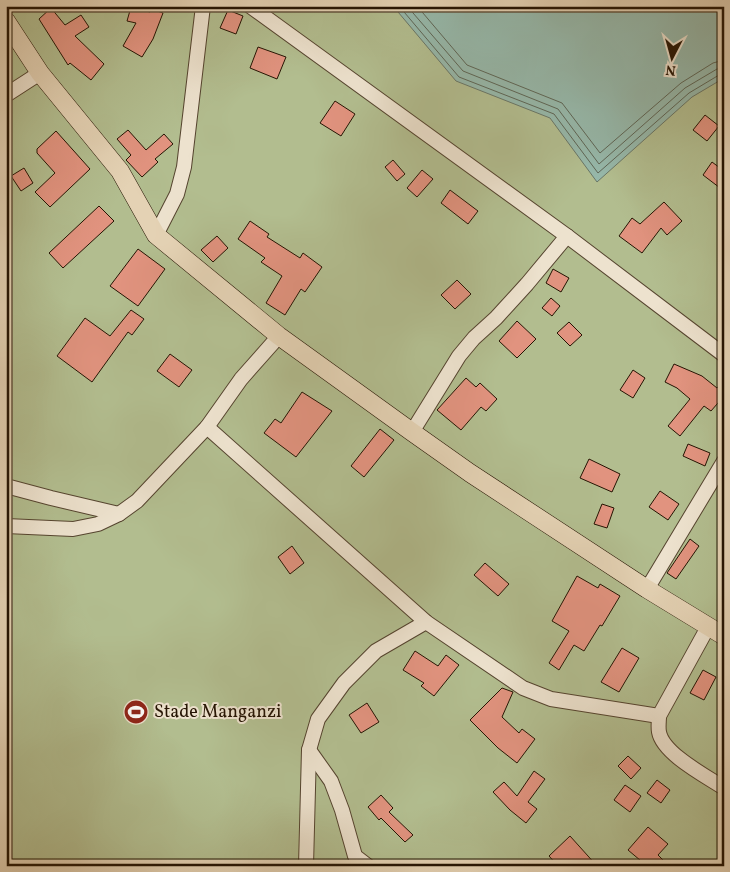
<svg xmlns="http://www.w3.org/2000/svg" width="730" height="872" viewBox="0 0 730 872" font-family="Vollkorn,serif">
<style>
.green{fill:#b2bd8f;stroke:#6c6849}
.water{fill:#96b8aa;stroke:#697667}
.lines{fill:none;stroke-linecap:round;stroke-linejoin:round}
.shore{stroke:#5e6656;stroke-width:1}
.building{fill:#e1937f;stroke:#251403}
.minor-casing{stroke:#55442f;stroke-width:16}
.major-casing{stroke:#251403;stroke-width:19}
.minor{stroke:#ede2ce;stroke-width:14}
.major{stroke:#e4d2b4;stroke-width:18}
.labels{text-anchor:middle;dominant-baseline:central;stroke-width:4;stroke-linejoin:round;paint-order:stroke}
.poi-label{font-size:18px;fill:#251403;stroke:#ede2ce;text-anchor:start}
</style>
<rect width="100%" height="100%" fill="#e4d2b4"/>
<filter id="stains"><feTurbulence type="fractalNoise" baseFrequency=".004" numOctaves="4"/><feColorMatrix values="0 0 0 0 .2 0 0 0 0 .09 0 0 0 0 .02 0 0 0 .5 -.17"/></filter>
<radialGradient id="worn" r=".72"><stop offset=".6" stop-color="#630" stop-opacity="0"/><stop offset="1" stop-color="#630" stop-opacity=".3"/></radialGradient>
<rect class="green" x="6" y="6" width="718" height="860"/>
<polygon class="water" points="393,6 724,6 724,78 692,97 597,182 550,118 456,81"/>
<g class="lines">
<g class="shore">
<polyline points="399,6 459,77 554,114 598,173 689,93 719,75 724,74"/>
<polyline points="407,6 463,71 558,109 599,164 685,88 717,69 724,68"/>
<polyline points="417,6 467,65 562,103 600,153 681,83 713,63 724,60"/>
</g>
</g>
<g class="building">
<polygon points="131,7 150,12 152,9 163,13 153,39 142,57 123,46 136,23 127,21"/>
<polygon points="51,8 65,25 81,15 89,27 75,36 104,64 91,80 70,63 68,65 39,19"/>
<polygon points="228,10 243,16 236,34 220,28"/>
<polygon points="258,47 286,57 277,79 250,68"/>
<polygon points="335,101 355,114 341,136 320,123"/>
<polygon points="705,115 719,126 707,141 693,130"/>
<polygon points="128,130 146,150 164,134 173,144 155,159 158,162 142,177 126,160 131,155 117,139"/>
<polygon points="56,131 90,169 50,207 35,192 55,173 37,153 37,149"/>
<polygon points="393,160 405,174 397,181 385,167"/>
<polygon points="712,162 724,171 724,191 703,175"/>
<polygon points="24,168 33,183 21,191 11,176"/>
<polygon points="422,170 433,179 417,197 407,188"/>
<polygon points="450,190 478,211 468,224 441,203"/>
<polygon points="664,202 682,221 667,235 661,228 642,253 619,236 632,218 640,224"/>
<polygon points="99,206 114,221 63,268 49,253"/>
<polygon points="250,221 269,234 267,237 300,258 303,253 322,267 305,292 301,289 285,315 266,303 282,276 261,262 265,258 238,239"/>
<polygon points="217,236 228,248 213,262 201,250"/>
<polygon points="138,249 165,269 138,306 110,286"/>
<polygon points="553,269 569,278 561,292 546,283"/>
<polygon points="457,280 471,294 455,309 441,295"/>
<polygon points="551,298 560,306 552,316 542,308"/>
<polygon points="131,310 144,319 132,335 128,332 92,382 57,356 85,318 110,336"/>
<polygon points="517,321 536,339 517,358 499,341"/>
<polygon points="569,322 582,335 570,346 557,333"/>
<polygon points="170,354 192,370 179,387 157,371"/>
<polygon points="674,364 702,376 717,388 724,380 724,396 711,411 704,406 680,436 668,426 690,399 677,388 665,382"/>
<polygon points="633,370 645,378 633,398 620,390"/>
<polygon points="466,378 476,387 480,383 497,399 486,411 481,407 461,430 437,410"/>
<polygon points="302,392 332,411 296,457 264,433 275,419 281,423"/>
<polygon points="380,429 394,440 364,477 351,466"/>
<polygon points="688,444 710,453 705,466 683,456"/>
<polygon points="589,459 620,474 612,492 580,478"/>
<polygon points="660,491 679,504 668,520 649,507"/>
<polygon points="602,504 614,508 607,528 594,524"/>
<polygon points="690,539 699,546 676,579 667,573"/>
<polygon points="292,546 304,563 290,574 278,557"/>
<polygon points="485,563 509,584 498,596 474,575"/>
<polygon points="577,576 598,588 600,584 620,596 602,626 600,625 584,651 574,645 559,670 549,663 569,631 552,621"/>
<polygon points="622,648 639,658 619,692 601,682"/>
<polygon points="415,651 438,666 446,655 459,665 434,696 421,686 424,683 403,670"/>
<polygon points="703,670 716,677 704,700 690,693"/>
<polygon points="502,688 513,692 502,717 519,733 522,729 535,739 517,763 498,748 470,720"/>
<polygon points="367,703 379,722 361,733 349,715"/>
<polygon points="628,756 641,768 631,779 618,766"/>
<polygon points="534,771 545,779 528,802 537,809 526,823 510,810 493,792 504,782 517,796"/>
<polygon points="657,780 670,790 661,803 647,793"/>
<polygon points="625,785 641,796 630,812 614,800"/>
<polygon points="381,795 393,808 389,812 413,835 405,842 381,818 379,820 368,807"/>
<polygon points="648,827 668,844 658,855 669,866 647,866 628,850"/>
<polygon points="570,836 597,866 558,866 549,856"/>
</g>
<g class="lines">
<defs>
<g id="minor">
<polyline points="250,6 567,236 724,355"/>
<polyline points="6,95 40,73"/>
<polyline points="156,235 177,194 184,167 203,6"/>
<polyline points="207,427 426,622 523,688 551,699 659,716 708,627"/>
<polyline points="412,432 459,356 474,338 496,318 527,284 567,236"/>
<polyline points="6,486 51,498 119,514"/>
<polyline points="6,526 73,529 98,524 119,514 137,501 207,427 241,379 279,336"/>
<polyline points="647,589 724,461"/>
<path d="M 659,716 C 659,721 658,727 659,732 C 663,754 706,776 724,788"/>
<polyline points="309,750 331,781 342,810 355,856 368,866"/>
<polyline points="306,866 309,750 318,719 344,683 376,651 426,622"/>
</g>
<polyline id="major" points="6,21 40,73 120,171 156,235 279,336 412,432 470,473 647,589 724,636"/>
</defs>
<use href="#minor" class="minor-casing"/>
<use href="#major" class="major-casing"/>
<use href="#minor" class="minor"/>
<use href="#major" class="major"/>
</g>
<defs>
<symbol id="stadium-disc" viewBox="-11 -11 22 22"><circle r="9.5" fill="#8f2418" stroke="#ede2ce"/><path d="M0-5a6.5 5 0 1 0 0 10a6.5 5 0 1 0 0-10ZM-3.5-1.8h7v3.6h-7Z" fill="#fff"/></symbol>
</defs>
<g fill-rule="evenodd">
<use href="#stadium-disc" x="122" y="698" width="28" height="28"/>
</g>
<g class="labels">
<g class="poi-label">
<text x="154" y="712">Stade Manganzi</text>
</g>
</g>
<rect width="730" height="872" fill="none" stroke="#e4d2b4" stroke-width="25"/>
<rect x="8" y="8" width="715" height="857" fill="none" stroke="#251403" stroke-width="2.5"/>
<rect x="12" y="12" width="705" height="847" fill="none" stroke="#251403"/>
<g transform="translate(672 58) rotate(186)" stroke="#ede2ce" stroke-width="4" paint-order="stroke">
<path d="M0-4L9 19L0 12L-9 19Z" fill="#251403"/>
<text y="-8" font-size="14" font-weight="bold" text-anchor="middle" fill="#251403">N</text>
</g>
<rect width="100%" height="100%" filter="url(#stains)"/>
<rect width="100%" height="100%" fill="url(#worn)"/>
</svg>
